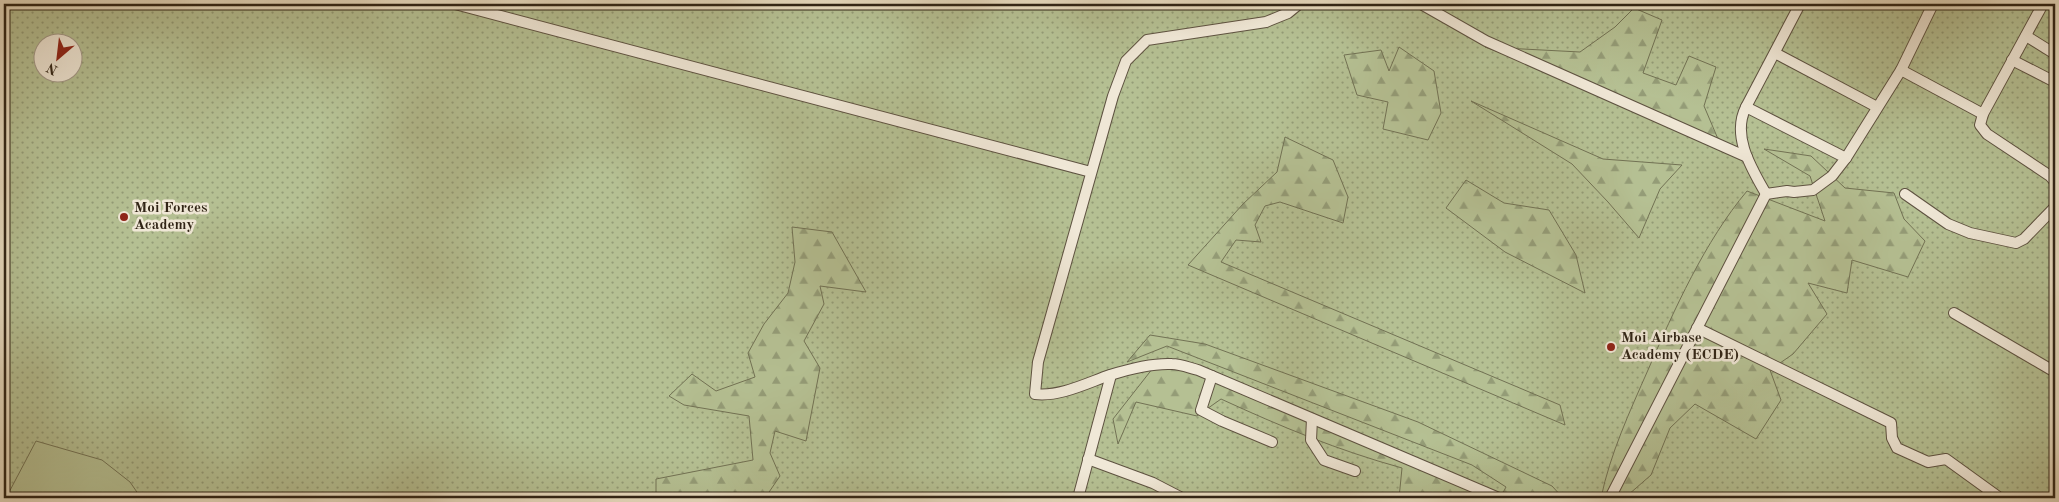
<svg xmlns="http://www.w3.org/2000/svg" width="2059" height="502" viewBox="0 0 2059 502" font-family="'Old Standard TT',serif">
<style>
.grass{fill:url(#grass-dots);stroke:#727254;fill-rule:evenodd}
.forest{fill:url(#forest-firs);stroke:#727254}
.garden{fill:#b5c093;stroke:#727254}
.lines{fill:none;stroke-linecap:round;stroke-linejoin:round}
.minor-casing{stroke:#5e5241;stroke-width:12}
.minor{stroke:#f0e8d7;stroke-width:10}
.poi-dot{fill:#8f2418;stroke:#f0e8d7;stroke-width:2}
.labels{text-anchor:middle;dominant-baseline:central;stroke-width:5;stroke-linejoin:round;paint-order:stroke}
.poi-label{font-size:15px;font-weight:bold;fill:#302416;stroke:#f0e8d7;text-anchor:start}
</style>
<defs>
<pattern id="grass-dots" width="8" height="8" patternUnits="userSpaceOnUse" patternTransform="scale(1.25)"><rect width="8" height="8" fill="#b5c093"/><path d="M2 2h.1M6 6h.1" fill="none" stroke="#949c77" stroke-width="1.8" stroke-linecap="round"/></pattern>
<pattern id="forest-firs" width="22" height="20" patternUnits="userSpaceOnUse" patternTransform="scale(1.25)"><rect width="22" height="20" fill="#b5c093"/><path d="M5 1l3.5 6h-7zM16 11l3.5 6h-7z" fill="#949c77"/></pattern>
</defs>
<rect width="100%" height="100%" fill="#e8dcc1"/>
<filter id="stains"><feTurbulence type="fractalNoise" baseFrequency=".004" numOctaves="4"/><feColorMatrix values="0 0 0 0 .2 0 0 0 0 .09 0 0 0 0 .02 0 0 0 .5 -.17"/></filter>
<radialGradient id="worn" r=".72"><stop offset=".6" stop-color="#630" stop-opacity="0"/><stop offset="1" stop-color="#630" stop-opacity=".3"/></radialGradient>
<path class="grass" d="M 4,4 L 2055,4 L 2055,498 L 4,498 ZM 42,42 L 72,42 L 72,72 L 42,72 Z"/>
<g class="forest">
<polygon points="1634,8 1662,20 1643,73 1676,85 1689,56 1716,67 1704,106 1718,139 1631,101 1485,47 1580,52 1615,27"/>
<polygon points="1399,47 1434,71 1441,113 1428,140 1383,129 1388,102 1357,95 1344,55 1381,50 1389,71"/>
<polygon points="1471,101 1603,159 1682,165 1660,189 1639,238 1608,202 1572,164"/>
<polygon points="1285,137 1333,160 1348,197 1343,223 1280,202 1265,206 1255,225 1261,242 1236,240 1221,262 1560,405 1565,425 1188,265 1243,204 1277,172"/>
<path d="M 1764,149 L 1811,156 L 1845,188 L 1894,193 L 1904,219 L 1925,241 L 1908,277 L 1852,260 L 1847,293 L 1808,283 L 1827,314 L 1793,354 L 1770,370 L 1781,400 L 1756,439 L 1695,404 L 1670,428 L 1651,475 L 1628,495 L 1628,498 L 1601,498 C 1610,454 1630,411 1648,370 C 1674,310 1705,241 1747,191 L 1825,221 L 1810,176 Z"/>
<polygon points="1466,180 1504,203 1549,210 1576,255 1585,293 1505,252 1446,208"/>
<polygon points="792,227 832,232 866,292 820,286 824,304 804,341 820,368 806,441 775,431 770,453 780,476 765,498 656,498 656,479 753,460 749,416 684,405 669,396 692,374 716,391 755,377 748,353 764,324 788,293 795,262"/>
<polygon points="1150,335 1205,344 1418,422 1552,486 1563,498 1500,498 1506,487 1472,465 1167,346 1127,362"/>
<path d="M 1160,359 L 1495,498 L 1399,498 L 1402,468 C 1337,450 1282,427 1221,399 L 1197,416 L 1136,402 L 1118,444 L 1113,419 Z"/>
</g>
<polygon class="garden" points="36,441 102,460 130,482 141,498 6,498"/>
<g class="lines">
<defs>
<g id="minor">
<polyline points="455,4 1091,172"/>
<path d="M 1299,4 L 1288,13 L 1266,22 L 1147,40 L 1126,61 L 1113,96 L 1038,362 L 1035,394 C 1060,397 1087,383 1110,375 C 1129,369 1152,363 1172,364 C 1180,364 1190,368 1198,370 L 1499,498"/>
<polyline points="1421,4 1486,41 1747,157"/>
<polyline points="2043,4 1983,114 1980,125 1987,134 2050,176 2055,182"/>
<polyline points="2026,36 2055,54"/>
<polyline points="1775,53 1877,107"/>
<polyline points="2012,60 2055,82"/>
<polyline points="1901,70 1983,114"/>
<path d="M 1746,107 L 1846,158 L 1832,176 L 1813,190 L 1794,192 L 1787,191 L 1766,194 C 1752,169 1731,136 1746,107 Z"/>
<polyline points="1746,107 1800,4"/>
<polyline points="1846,158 1901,70 1933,4"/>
<polyline points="1905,194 1948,224 1970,233 2016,243 2024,239 2055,207"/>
<polyline points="1954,313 2055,372"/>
<polyline points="1697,328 1891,423 1892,438 1897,448 1928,462 1946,459 2000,498"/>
<polyline points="1212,376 1201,410 1222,421 1272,442"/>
<polyline points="1312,419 1311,440 1324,460 1355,471"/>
<polyline points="1088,459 1153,483 1182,498"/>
<polyline points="1078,498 1111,375"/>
<polyline points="1610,498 1766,194"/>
</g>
</defs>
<use href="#minor" class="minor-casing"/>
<use href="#minor" class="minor"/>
</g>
<g class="poi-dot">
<circle cx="124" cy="217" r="5"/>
<circle cx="1611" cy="347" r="5"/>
</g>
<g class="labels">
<g class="poi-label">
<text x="134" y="208">Moi Forces<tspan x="134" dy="17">Academy</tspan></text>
<text x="1621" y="338">Moi Airbase<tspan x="1621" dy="17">Academy (ECDE)</tspan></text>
</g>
</g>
<rect width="2059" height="502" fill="none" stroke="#e8dcc1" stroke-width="20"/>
<rect x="5" y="5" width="2049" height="492" fill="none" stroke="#302416" stroke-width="2.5"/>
<rect x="10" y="10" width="2039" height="482" fill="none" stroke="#302416"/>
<g transform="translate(58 58) rotate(208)"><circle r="24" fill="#f0e8d7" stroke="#a39a8a"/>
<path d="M0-4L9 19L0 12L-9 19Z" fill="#8f2418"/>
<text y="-8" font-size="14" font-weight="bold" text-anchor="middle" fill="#302416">N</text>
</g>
<rect width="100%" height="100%" filter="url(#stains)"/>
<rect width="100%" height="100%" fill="url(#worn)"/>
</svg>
